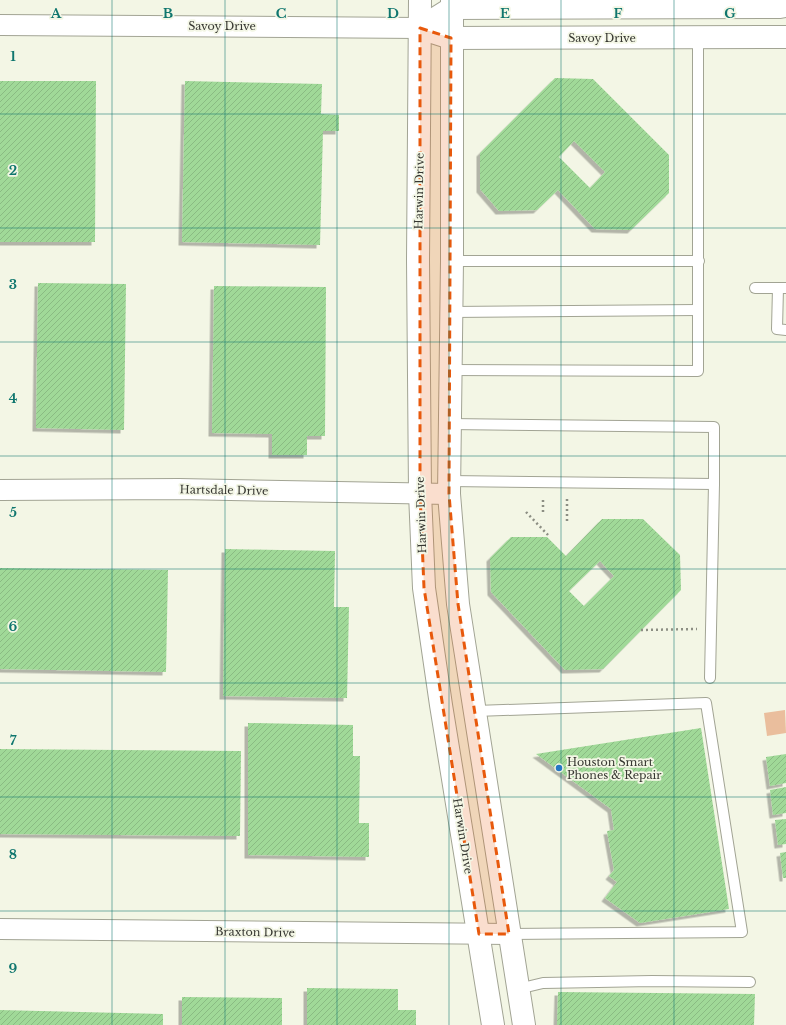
<svg xmlns="http://www.w3.org/2000/svg" width="786" height="1025" viewBox="0 0 786 1025" font-family="'Libre Baskerville',serif">
<style>
.grass{fill:#eabe9d}
.building{fill:url(#building-hatch);fill-rule:evenodd;filter:url(#shadow)}
.lines{fill:none;stroke-linecap:round;stroke-linejoin:round}
.service-casing{stroke:#a2a494;stroke-width:12}
.minor-casing{stroke:#a2a494;stroke-width:22}
.tertiary-casing{stroke:#a2a494;stroke-width:24}
.secondary-casing{stroke:#a2a494;stroke-width:24}
.path{stroke:#8c8e83;stroke-width:2.5;stroke-dasharray:2 3;stroke-linecap:butt}
.service{stroke:#fff;stroke-width:10}
.minor{stroke:#fff;stroke-width:20}
.tertiary{stroke:#fff;stroke-width:22}
.secondary{stroke:#fff;stroke-width:22}
.marked{fill:#e8590c;fill-opacity:0.2;stroke:#e8590c;stroke-width:3;stroke-dasharray:8 5;stroke-linejoin:round}
.grid{fill:none;stroke:#0f766e;stroke-width:1;stroke-opacity:0.55}
.poi-dot{fill:#2477c5;stroke:#f3f6e5;stroke-width:1.5}
.labels{text-anchor:middle;dominant-baseline:central;stroke-width:3.5;stroke-linejoin:round;paint-order:stroke}
.street-label{font-size:11px;fill:#363731;stroke:#f3f6e5}
.poi-label{font-size:11px;fill:#363731;stroke:#f3f6e5;text-anchor:start}
.grid-label{font-size:13px;text-anchor:middle;font-weight:bold;fill:#0f766e;stroke:#f3f6e5;stroke-width:3.5;stroke-linejoin:round;paint-order:stroke}
</style>
<defs>
<pattern id="building-hatch" width="6" height="6" patternUnits="userSpaceOnUse"><rect width="6" height="6" fill="#a0d998"/><path d="M-1 1l2-2M0 6l6-6M5 7l2-2" fill="none" stroke="#8abb83"/></pattern>
<filter id="shadow"><feDropShadow dx="-3.5" dy="3.5" stdDeviation="0" flood-color="#0004"/></filter>
</defs>
<rect width="100%" height="100%" fill="#f3f6e5"/>
<polygon class="grass" points="785,710 786,733 767,736 764,713"/>
<g class="building">
<path d="M 555,78 L 593,79 L 669,155 L 669,193 L 631,230 L 595,229 L 558,190 L 537,210 L 499,211 L 480,189 L 480,153 ZM 574,141 L 605,172 L 590,188 L 559,157 Z"/>
<polygon points="0,81 96,81 95,242 0,242"/>
<polygon points="185,81 322,84 321,114 339,115 339,131 323,131 320,245 182,242"/>
<polygon points="38,283 126,284 124,430 36,428"/>
<polygon points="214,286 326,287 325,436 307,436 307,455 272,455 272,434 212,433"/>
<path d="M 602,519 L 643,519 L 680,555 L 681,590 L 603,669 L 565,670 L 491,592 L 490,558 L 511,537 L 547,537 L 566,556 ZM 600,561 L 614,576 L 584,606 L 569,591 Z"/>
<polygon points="225,549 335,551 334,607 349,607 347,698 223,696"/>
<polygon points="0,568 168,570 166,672 0,669"/>
<polygon points="248,723 353,725 353,756 360,756 359,823 369,823 369,857 248,855"/>
<polygon points="701,728 729,909 640,923 605,898 617,882 609,876 614,870 607,831 614,830 611,809 536,754"/>
<polygon points="0,749 241,751 240,836 0,834"/>
<polygon points="786,754 786,783 770,786 766,757"/>
<polygon points="786,787 786,813 773,815 770,790"/>
<polygon points="786,819 786,844 778,845 775,820"/>
<polygon points="786,852 786,878 783,878 780,853"/>
<polygon points="307,988 398,989 398,1010 416,1010 416,1025 307,1025"/>
<polygon points="558,992 755,994 754,1025 557,1025"/>
<polygon points="182,997 282,998 282,1025 182,1025"/>
<polygon points="0,1010 163,1014 163,1025 0,1025"/>
</g>
<g class="lines">
<defs>
<g id="service">
<polyline points="452,261 699,261"/>
<polyline points="755,288 786,288"/>
<polyline points="778,288 777,329 786,330"/>
<polyline points="451,312 698,310"/>
<polyline points="450,370 698,371 698,37"/>
<polyline points="449,481 714,484 714,427 450,424"/>
<polyline points="710,678 714,484"/>
<polyline points="476,711 706,703 742,932 509,934"/>
<polyline points="518,989 543,983 652,981 750,982"/>
</g>
<g id="minor">
<polyline points="0,25 420,28"/>
<polyline points="0,490 179,489 449,494"/>
<polyline points="0,929 509,934"/>
</g>
<g id="tertiary">
<polyline points="420,28 452,8 779,7 786,6"/>
<polyline points="420,28 451,38 786,37"/>
</g>
<g id="secondary">
<polyline points="420,0 418,260 420,493 424,588 441,705 493,1025"/>
<polyline points="452,0 452,261 449,494 458,604 524,1025"/>
</g>
</defs>
<use href="#service" class="service-casing"/>
<use href="#minor" class="minor-casing"/>
<use href="#tertiary" class="tertiary-casing"/>
<use href="#secondary" class="secondary-casing"/>
<g class="path">
<polyline points="526,512 548,535"/>
<polyline points="543,512 543,497"/>
<polyline points="567,521 567,497"/>
<polyline points="641,630 697,629"/>
</g>
<use href="#service" class="service"/>
<use href="#minor" class="minor"/>
<use href="#tertiary" class="tertiary"/>
<use href="#secondary" class="secondary"/>
</g>
<path class="marked" d="M 420,28 L 451,38 L 449,494 L 458,604 L 509,934 L 479,934 L 424,588 L 420,493 Z"/>
<path class="grid" d="M 112,0 L 112,1025M 225,0 L 225,1025M 337,0 L 337,1025M 449,0 L 449,1025M 561,0 L 561,1025M 674,0 L 674,1025M 0,114 L 786,114M 0,228 L 786,228M 0,342 L 786,342M 0,456 L 786,456M 0,569 L 786,569M 0,683 L 786,683M 0,797 L 786,797M 0,911 L 786,911"/>
<circle class="poi-dot" cx="559" cy="768" r="4"/>
<g class="labels">
<g class="street-label">
<text x="222" y="26">Savoy Drive</text>
<text x="602" y="38">Savoy Drive</text>
<text transform="translate(419 191) rotate(-89)">Harwin Drive</text>
<text transform="translate(224 490) rotate(1)">Hartsdale Drive</text>
<text transform="translate(421 515) rotate(-92)">Harwin Drive</text>
<text transform="translate(463 836) rotate(81)">Harwin Drive</text>
<text transform="translate(255 932) rotate(1)">Braxton Drive</text>
</g>
<g class="poi-label">
<text x="567" y="762">Houston Smart<tspan x="567" dy="13">Phones &amp; Repair</tspan></text>
</g>
</g>
<g class="grid-label">
<text x="56" y="18">A</text>
<text x="168" y="18">B</text>
<text x="281" y="18">C</text>
<text x="393" y="18">D</text>
<text x="505" y="18">E</text>
<text x="618" y="18">F</text>
<text x="730" y="18">G</text>
<text x="13" y="61">1</text>
<text x="13" y="175">2</text>
<text x="13" y="289">3</text>
<text x="13" y="403">4</text>
<text x="13" y="517">5</text>
<text x="13" y="631">6</text>
<text x="13" y="745">7</text>
<text x="13" y="859">8</text>
<text x="13" y="973">9</text>
</g>
</svg>
